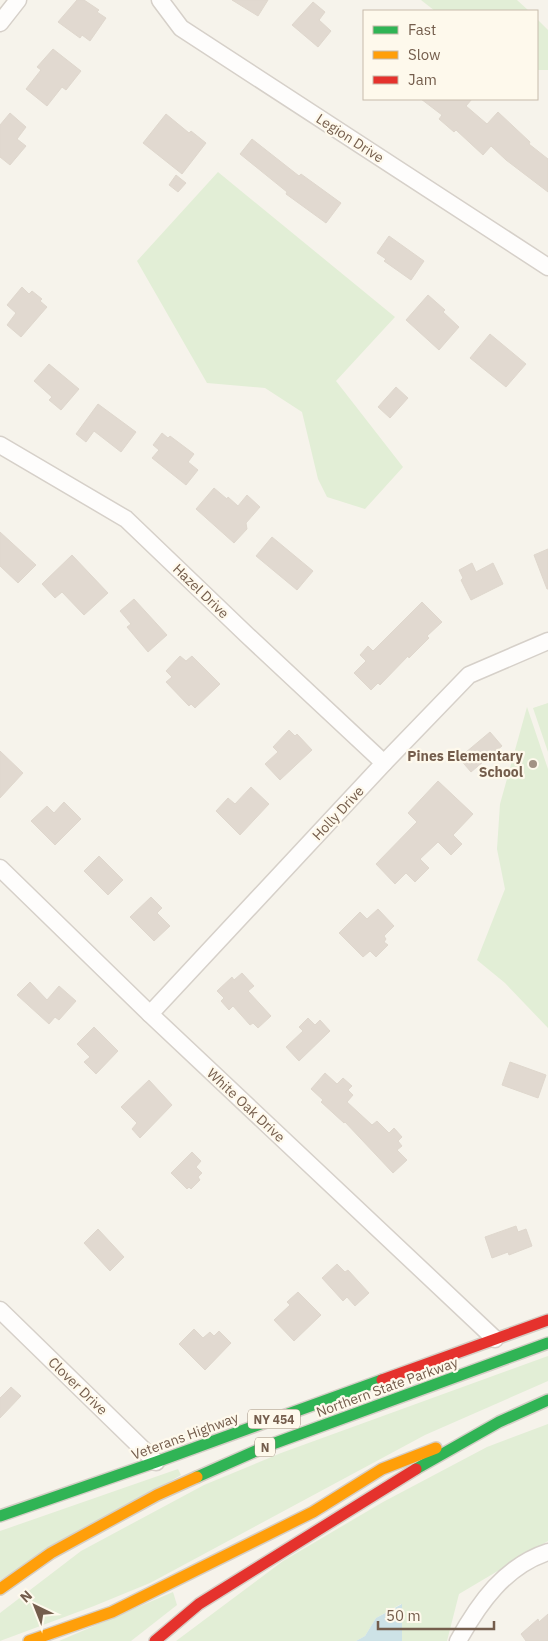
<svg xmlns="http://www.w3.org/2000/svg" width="548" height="1641" viewBox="0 0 548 1641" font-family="'IBM Plex Sans',sans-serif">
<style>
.green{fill:#e2eed6}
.water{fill:#cde2e6}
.building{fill:#e1d9d0;stroke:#dfd7cd}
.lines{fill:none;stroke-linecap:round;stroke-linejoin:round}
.street-casing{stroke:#d6d0c9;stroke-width:19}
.fast-casing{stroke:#d5cec6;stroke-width:14}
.slow-casing{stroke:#d5cec6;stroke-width:14}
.jam-casing{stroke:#d5cec6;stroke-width:14}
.street{stroke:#fefdfc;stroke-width:16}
.fast{stroke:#30b455;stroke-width:11}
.slow{stroke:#ff9f0a;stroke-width:11}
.jam{stroke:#e5322d;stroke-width:11}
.poi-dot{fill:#a29284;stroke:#fef9ec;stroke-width:2}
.labels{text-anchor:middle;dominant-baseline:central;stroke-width:4.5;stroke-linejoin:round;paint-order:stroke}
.shield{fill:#fef9ec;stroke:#9d8c7c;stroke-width:1}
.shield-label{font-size:12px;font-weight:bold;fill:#745d4c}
.street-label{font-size:14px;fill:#745d4c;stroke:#fef9ec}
.poi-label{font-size:14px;font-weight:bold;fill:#745d4c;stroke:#fef9ec;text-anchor:end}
</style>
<rect width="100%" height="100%" fill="#f6f3eb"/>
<g class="green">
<polygon points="421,0 517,0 529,11 435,11"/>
<polygon points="537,19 548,30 548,70 537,70"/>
<polygon points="218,172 395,317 336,381 403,467 365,509 327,497 318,479 302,412 265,388 207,383 137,261"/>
<polygon points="548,703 548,752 533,708"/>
<polygon points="527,707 548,769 548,1028 505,983 477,960 505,889 497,849 500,804"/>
<polygon points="548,1356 548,1381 425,1435 150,1583 94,1606 0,1641 0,1613 81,1551 204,1485 281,1453"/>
<polygon points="548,1424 548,1541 459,1594 447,1641 402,1641 401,1604 376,1618 365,1636 356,1641 176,1641 283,1561 383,1502 487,1447"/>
<polygon points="178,1469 181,1475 0,1580 0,1531"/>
<polygon points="173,1592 177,1605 131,1641 59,1641"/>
</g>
<polygon class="water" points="402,1604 402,1641 356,1641 365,1636 376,1618"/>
<g class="building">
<polygon points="77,0 84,0 99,10 97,12 106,18 90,41 82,35 80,38 58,22"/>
<polygon points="232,0 268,0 258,16"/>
<polygon points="313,2 325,12 319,20 331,31 318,47 292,25"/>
<polygon points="53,49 81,71 66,90 62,87 47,106 26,89 41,70 37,67"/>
<polygon points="421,99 472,99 466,106 487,124 498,112 530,142 529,144 548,159 548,192 506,160 491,146 483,155 456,130 454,132 439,119 442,115"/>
<polygon points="10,113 26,127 17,139 26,146 10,165 0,157 0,125"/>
<polygon points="166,114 189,133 191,131 206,143 182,174 143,143"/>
<polygon points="252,139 299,176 301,174 341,203 326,223 286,194 287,192 240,154"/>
<polygon points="176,175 186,183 178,192 169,185"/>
<polygon points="389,236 424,261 411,280 384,261 386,259 377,253"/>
<polygon points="22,287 29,294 32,291 42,299 40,301 47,307 21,337 7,325 16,313 7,305"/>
<polygon points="428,295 445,310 443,312 459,327 439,350 406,320"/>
<polygon points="490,334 526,364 506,387 470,358"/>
<polygon points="49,364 79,389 61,410 49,400 52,397 34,381"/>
<polygon points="396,387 408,398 390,418 378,407"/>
<polygon points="98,404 136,432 121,452 94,431 86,442 76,434"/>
<polygon points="162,433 168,438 170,436 194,454 188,462 198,470 186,485 152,458 159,450 153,445"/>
<polygon points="214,488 227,499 228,497 238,506 247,495 260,507 246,523 247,529 234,543 196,509"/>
<polygon points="0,532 36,565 18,583 0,566"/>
<polygon points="272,537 313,571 297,590 256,556"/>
<polygon points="548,549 548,589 547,589 534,555"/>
<polygon points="72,555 108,593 84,615 62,592 55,598 42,584"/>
<polygon points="472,563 476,572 493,563 503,584 471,600 461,580 463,578 459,570"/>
<polygon points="134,599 167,635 148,652 127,627 131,624 120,611"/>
<polygon points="422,602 442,622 427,636 429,638 409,658 408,656 380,685 378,683 371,690 354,673 366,661 360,655 368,646 373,651"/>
<polygon points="180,656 186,661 192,656 220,684 195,708 191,704 189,706 166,682 172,677 166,671"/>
<polygon points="289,730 295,736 297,734 312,750 280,780 265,764 278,752 273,747"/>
<polygon points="490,732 502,746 471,772 459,758"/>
<polygon points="0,751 23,773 0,798"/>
<polygon points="438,781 473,814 453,835 462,844 451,855 438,842 420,859 429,868 415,882 406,873 395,884 376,864 417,822 408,813"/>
<polygon points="251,787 269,804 240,835 216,811 228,798 235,804"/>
<polygon points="64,802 81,819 55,845 31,821 47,806 54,813"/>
<polygon points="99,856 123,880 108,895 84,871"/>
<polygon points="151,897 162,908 157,913 170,926 154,941 130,917"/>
<polygon points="378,909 394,926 384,936 386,939 384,942 388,945 376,957 370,951 363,957 339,933 360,912 367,919"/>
<polygon points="242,973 254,986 248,991 271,1016 258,1028 253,1023 250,1025 233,1006 229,1010 221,1001 224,998 217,991 232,977 234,980"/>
<polygon points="30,982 47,1000 59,986 76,1001 59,1020 55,1017 49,1024 17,995"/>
<polygon points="308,1018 315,1025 320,1020 330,1031 299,1061 286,1047 303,1031 299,1027"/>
<polygon points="94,1027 118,1051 96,1074 84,1062 90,1057 77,1044"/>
<polygon points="510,1062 546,1075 538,1098 502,1085"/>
<polygon points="325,1073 337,1084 343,1078 352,1086 348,1090 353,1095 347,1102 372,1125 377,1121 389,1133 394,1128 402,1137 398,1141 402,1146 397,1150 407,1160 393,1173 345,1122 344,1123 321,1102 323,1100 311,1089"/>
<polygon points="149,1080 172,1105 140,1138 132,1129 137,1123 121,1107"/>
<polygon points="192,1152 201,1161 196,1167 202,1173 198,1177 200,1180 191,1189 189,1187 187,1189 171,1173"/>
<polygon points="516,1226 518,1232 526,1229 532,1246 509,1255 508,1252 492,1258 485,1237"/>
<polygon points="98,1229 124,1257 110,1271 84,1243"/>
<polygon points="337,1264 345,1272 348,1270 369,1293 355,1306 347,1297 343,1301 322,1278"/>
<polygon points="298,1292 321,1315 294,1341 274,1320 290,1305 287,1302"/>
<polygon points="194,1329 203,1338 210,1332 214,1336 219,1331 231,1343 205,1370 179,1344"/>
<polygon points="11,1387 21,1396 0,1418 0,1398"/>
<polygon points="548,1614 548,1641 526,1641 521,1634 538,1619 539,1622"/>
</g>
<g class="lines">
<defs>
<g id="street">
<polyline points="160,0 181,28 548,267"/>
<polyline points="0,23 18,0"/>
<polyline points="0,445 126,519 247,635 384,763"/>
<polyline points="0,868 150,1014 495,1339"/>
<polyline points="150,1014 384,763 469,675 548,641"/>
<polyline points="0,1310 156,1462"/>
<path d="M 458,1641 C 479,1603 505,1566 548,1552"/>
</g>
<g id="fast">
<polyline points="416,1469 499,1422 548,1400"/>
<polyline points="197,1477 267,1446 548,1343"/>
<polyline points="0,1516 156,1462 382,1380"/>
</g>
<g id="slow">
<polyline points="0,1589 51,1553 157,1495 197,1477"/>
<polyline points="29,1641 112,1612 313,1512 382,1469 436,1448"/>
</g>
<g id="jam">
<polyline points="382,1380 548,1320"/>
<polyline points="155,1641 199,1604 416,1469"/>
</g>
</defs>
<use href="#street" class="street-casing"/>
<use href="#fast" class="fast-casing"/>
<use href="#slow" class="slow-casing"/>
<use href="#jam" class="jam-casing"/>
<use href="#street" class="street"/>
<use href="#fast" class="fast"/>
<use href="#slow" class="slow"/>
<use href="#jam" class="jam"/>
</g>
<circle class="poi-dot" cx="533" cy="764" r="5"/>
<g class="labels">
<g class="shield">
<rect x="248" y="1409.5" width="52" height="19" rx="4"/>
<rect x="255" y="1437.5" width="20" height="19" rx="4"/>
</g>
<g class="shield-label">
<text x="274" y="1419">NY 454</text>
<text x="265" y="1447">N</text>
</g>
<g class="street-label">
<text transform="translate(350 138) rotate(33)">Legion Drive</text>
<text transform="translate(201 591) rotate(44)">Hazel Drive</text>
<text transform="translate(338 813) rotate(-47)">Holly Drive</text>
<text transform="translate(246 1105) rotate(43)">White Oak Drive</text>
<text transform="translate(78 1386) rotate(44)">Clover Drive</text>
<text transform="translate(387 1387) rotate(-20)">Northern State Parkway</text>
<text transform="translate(185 1436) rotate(-20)">Veterans Highway</text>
</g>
<g class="poi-label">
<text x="523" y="756">Pines Elementary<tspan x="523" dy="16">School</tspan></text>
</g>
</g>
<rect x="363" y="10" width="175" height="90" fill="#fef9ec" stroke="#c7bbac"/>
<rect x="373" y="26" width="25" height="8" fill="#30b455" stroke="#c7bbac"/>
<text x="408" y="35" font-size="15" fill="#745d4c">Fast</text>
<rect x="373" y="51" width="25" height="8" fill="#ff9f0a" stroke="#c7bbac"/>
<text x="408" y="60" font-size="15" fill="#745d4c">Slow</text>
<rect x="373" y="76" width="25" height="8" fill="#e5322d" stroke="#c7bbac"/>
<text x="408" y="85" font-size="15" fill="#745d4c">Jam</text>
<g transform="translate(35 1606) rotate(317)" stroke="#fef9ec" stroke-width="4" paint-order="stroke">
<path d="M0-4L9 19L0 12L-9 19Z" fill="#745d4c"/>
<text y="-8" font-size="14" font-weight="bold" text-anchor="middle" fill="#745d4c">N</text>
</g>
<path d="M378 1621v8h116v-8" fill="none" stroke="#745d4c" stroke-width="2.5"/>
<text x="386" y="1621" font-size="15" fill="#745d4c" stroke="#fef9ec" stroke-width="4" paint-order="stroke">50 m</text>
</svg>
